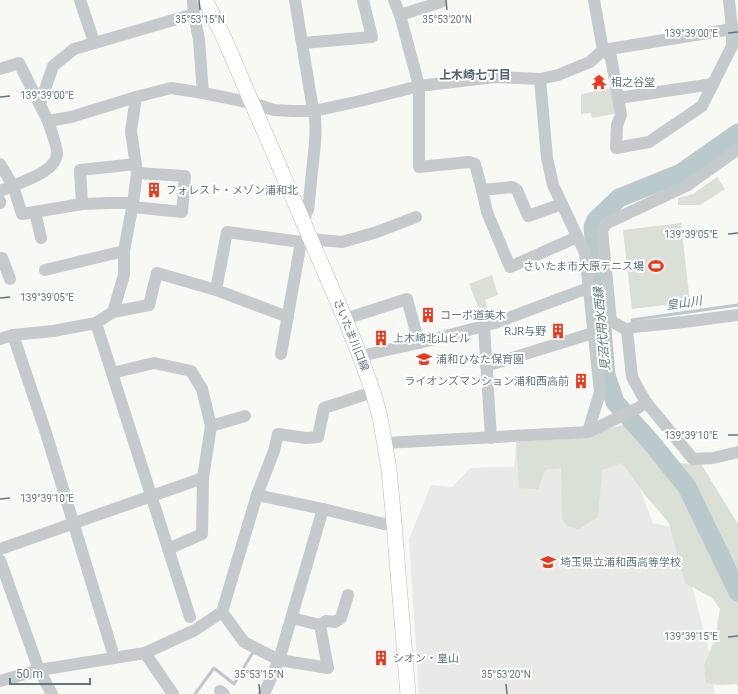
<svg xmlns="http://www.w3.org/2000/svg" width="738" height="694" viewBox="0 0 738 694" font-family="Roboto,'Noto Sans JP',sans-serif">
<style>
.built{fill:#e9e9e8}
.green{fill:#dae0d5}
.lines{fill:none;stroke-linecap:round;stroke-linejoin:round}
.stream{stroke:#bac9cc;stroke-width:3}
.river{stroke:#bac9cc;stroke-width:19}
.major-casing{stroke:#b8bdc0;stroke-width:16}
.minor{stroke:#c5cacd;stroke-width:12}
.major{stroke:#fff;stroke-width:15}
.ticks{fill:none;stroke:#607782;stroke-width:1.5}
.labels{text-anchor:middle;dominant-baseline:central;stroke-width:4;stroke-linejoin:round;paint-order:stroke}
.poi-label{font-size:11px;fill:#607782;stroke:#fff;text-anchor:start}
.street-label{font-size:11px;fill:#607782;stroke:#fff}
.neighbourhood-label{font-size:12px;font-weight:bold;fill:#53646d;stroke:#fff}
.water-label{font-size:12px;font-style:italic;fill:#5b777d;stroke:#fff}
.ticks-label{font-size:10px;text-anchor:middle;fill:#607782;stroke:#fff;stroke-width:4;stroke-linejoin:round;paint-order:stroke}
</style>
<rect width="100%" height="100%" fill="#f8f8f5"/>
<polygon class="built" points="617,431 653,523 675,528 692,585 714,672 714,694 419,694 409,539 431,485 452,487 470,468 514,467 516,447 573,444"/>
<g class="green">
<polygon points="612,88 616,111 614,114 592,118 591,113 581,114 581,94"/>
<polygon points="717,177 725,189 700,205 678,205 678,198 693,194"/>
<polygon points="681,223 690,302 632,309 623,230"/>
<polygon points="492,275 498,295 485,300 490,319 484,321 469,284"/>
<polygon points="637,421 649,425 672,456 676,463 701,464 738,524 738,685 735,684 719,685 706,683 704,665 715,639 720,609 712,598 685,583 669,523 645,495 622,463 602,470 598,517 579,529 567,526 562,519 561,468 545,470 538,489 519,488 516,442 576,438 618,426"/>
</g>
<g class="lines">
<g class="stream">
<polyline points="632,320 738,305"/>
<polyline points="195,694 214,668 234,684 253,652 254,653"/>
</g>
<polyline class="river" points="738,133 681,173 619,198 596,220 593,227 606,375 615,402 650,441 687,487 738,592"/>
<defs>
<polyline id="major" points="205,0 224,38 252,103 345,319 360,356 373,392 380,417 389,469 394,523 408,694"/>
</defs>
<use href="#major" class="major-casing"/>
<g class="minor">
<polyline points="80,0 94,42"/>
<polyline points="193,0 194,14 199,40 203,93"/>
<path d="M 295,0 L 312,104 C 318,122 315,143 313,163 C 311,178 310,194 308,210 L 306,212 L 304,225"/>
<polyline points="394,0 400,15 419,86 419,167 469,162 475,164 482,190 487,212 510,267 577,237"/>
<polyline points="729,0 732,29 732,46 702,106 649,142 616,148 617,125 621,115 611,57 603,50 732,29 738,28"/>
<polyline points="400,15 441,2 441,0"/>
<polyline points="303,43 372,37 363,0"/>
<polyline points="0,69 19,63 48,121"/>
<polyline points="540,79 547,158 553,185 585,253 600,392 588,432"/>
<polyline points="618,98 713,84"/>
<polyline points="40,104 53,66 74,49 194,14"/>
<polyline points="0,164 13,186 0,191"/>
<polyline points="482,190 512,187 517,190 528,216 562,204"/>
<polyline points="0,201 0,203"/>
<path d="M 133,203 L 109,203 L 82,204 L 22,214 L 13,186 C 26,180 56,171 57,154 C 58,150 50,127 48,121 L 71,117 L 136,97"/>
<polyline points="82,204 80,170 136,164"/>
<polyline points="133,207 182,212 185,176 137,173"/>
<polyline points="35,212 41,238"/>
<polyline points="2,258 10,279"/>
<polyline points="45,270 124,251"/>
<polyline points="216,290 227,232 301,242 310,239 342,242 377,232 416,217"/>
<polyline points="113,312 124,275 124,251 133,203 137,173 131,131 136,97 171,88 203,93 252,103 274,110 292,111 314,111 360,101 419,86 495,77 540,79 558,75 590,62 603,50 594,0"/>
<polyline points="738,315 684,322 633,327 627,330 632,377 639,390 646,402 693,459 713,458 738,452"/>
<polyline points="345,319 407,299 419,343"/>
<polyline points="96,323 190,617"/>
<polyline points="484,326 491,438"/>
<polyline points="627,330 611,321 602,230 607,223 688,185 738,149"/>
<polyline points="13,335 46,433 112,650"/>
<polyline points="0,339 13,335 53,331 96,323 113,312 149,305 157,273 216,290 288,317"/>
<polyline points="281,354 301,242"/>
<polyline points="360,356 419,343 495,323 588,288"/>
<polyline points="486,366 593,333"/>
<polyline points="112,373 154,363 191,371 202,389 211,426 203,478 202,534 168,549"/>
<polyline points="211,426 245,416"/>
<polyline points="385,443 588,432 638,408 646,402"/>
<polyline points="257,495 323,509 384,524 394,523"/>
<polyline points="0,549 203,478"/>
<polyline points="0,560 39,670 52,694"/>
<polyline points="222,612 244,642 279,660 264,694"/>
<path d="M 292,618 L 320,625 L 328,668 L 279,660 C 294,610 308,559 323,509"/>
<polyline points="320,625 326,621 335,622 341,618 348,595"/>
<polyline points="145,653 195,630 222,612 257,495 274,451 278,434 306,438 318,437 324,408 373,392"/>
<polyline points="0,681 39,670 145,653 173,694"/>
<polyline points="220,691 224,694"/>
</g>
<use href="#major" class="major"/>
</g>
<path class="ticks" d="M 199,0 L 200,10M 446,0 L 447,10M 728,33 L 738,32M 0,97 L 10,96M 728,234 L 738,233M 0,298 L 10,297M 728,435 L 738,435M 0,499 L 10,498M 728,637 L 738,636M 259,684 L 260,694M 506,684 L 507,694"/>
<defs>
<symbol id="temple-bare" viewBox="-9 -9 18 18"><path d="M0-6L5-2H3V0L6.5 2.5H4V6H1.5V3h-3V6H-4V2.5H-6.5L-3 0V-2H-5Z" fill="#f1371b" stroke="#fff" stroke-width="2.5" paint-order="stroke"/></symbol>
<symbol id="building-bare" viewBox="-9 -9 18 18"><path d="M-4-6H4V6H1V3H-1V6H-4ZM-2.5-4.3h1.7v1.8h-1.7ZM.8-4.3h1.7v1.8H.8ZM-2.5-1h1.7V.8h-1.7ZM.8-1h1.7V.8H.8Z" fill="#f1371b" stroke="#fff" stroke-width="2.5" paint-order="stroke"/></symbol>
<symbol id="stadium-bare" viewBox="-9 -9 18 18"><path d="M0-5a6.5 5 0 1 0 0 10a6.5 5 0 1 0 0-10ZM-3.5-1.8h7v3.6h-7Z" fill="#f1371b" stroke="#fff" stroke-width="2.5" paint-order="stroke"/></symbol>
<symbol id="school-bare" viewBox="-9 -9 18 18"><path d="M0-5L7-2L0 1L-7-2ZM-4 1L0 2.5L4 1V4Q0 6-4 4Z" fill="#f1371b" stroke="#fff" stroke-width="2.5" paint-order="stroke"/></symbol>
</defs>
<g fill-rule="evenodd">
<use href="#temple-bare" x="588" y="71" width="22" height="22"/>
<use href="#building-bare" x="143" y="179" width="22" height="22"/>
<use href="#stadium-bare" x="645" y="255" width="22" height="22"/>
<use href="#building-bare" x="417" y="304" width="22" height="22"/>
<use href="#building-bare" x="547" y="320" width="22" height="22"/>
<use href="#building-bare" x="370" y="327" width="22" height="22"/>
<use href="#school-bare" x="413" y="348" width="22" height="22"/>
<use href="#building-bare" x="570" y="370" width="22" height="22"/>
<use href="#school-bare" x="537" y="551" width="22" height="22"/>
<use href="#building-bare" x="370" y="647" width="22" height="22"/>
</g>
<g class="labels">
<g class="poi-label">
<text x="611" y="82">相之谷堂</text>
<text x="166" y="190">フォレスト・メゾン浦和北</text>
<text x="644" y="266" text-anchor="end">さいたま市大原テニス場</text>
<text x="440" y="315">コーポ道美木</text>
<text x="546" y="331" text-anchor="end">RJR与野</text>
<text x="393" y="338">上木崎北山ビル</text>
<text x="436" y="359">浦和ひなた保育園</text>
<text x="569" y="381" text-anchor="end">ライオンズマンション浦和西高前</text>
<text x="560" y="562">埼玉県立浦和西高等学校</text>
<text x="393" y="658">シオン・皇山</text>
</g>
<g class="street-label">
<text transform="translate(351 335) rotate(68)">さいたま川口線</text>
</g>
<g class="neighbourhood-label">
<text x="475" y="75">上木崎七丁目</text>
</g>
<g class="water-label">
<text transform="translate(684 303) rotate(-8)">皇山川</text>
<text transform="translate(602 329) rotate(-95)">見沼代用水西縁</text>
</g>
</g>
<g class="ticks-label">
<text x="200" y="23">35°53'15"N</text>
<text x="447" y="23">35°53'20"N</text>
<text x="691" y="37">139°39'00"E</text>
<text x="47" y="99">139°39'00"E</text>
<text x="691" y="238">139°39'05"E</text>
<text x="47" y="301">139°39'05"E</text>
<text x="691" y="439">139°39'10"E</text>
<text x="47" y="502">139°39'10"E</text>
<text x="691" y="640">139°39'15"E</text>
<text x="259" y="678">35°53'15"N</text>
<text x="506" y="678">35°53'20"N</text>
</g>
<path d="M10 678v6h80v-6" fill="none" stroke="#607782" stroke-width="2"/>
<text x="16" y="678" font-size="12" fill="#607782" stroke="#ffffff" stroke-width="3" paint-order="stroke">50 m</text>
</svg>
